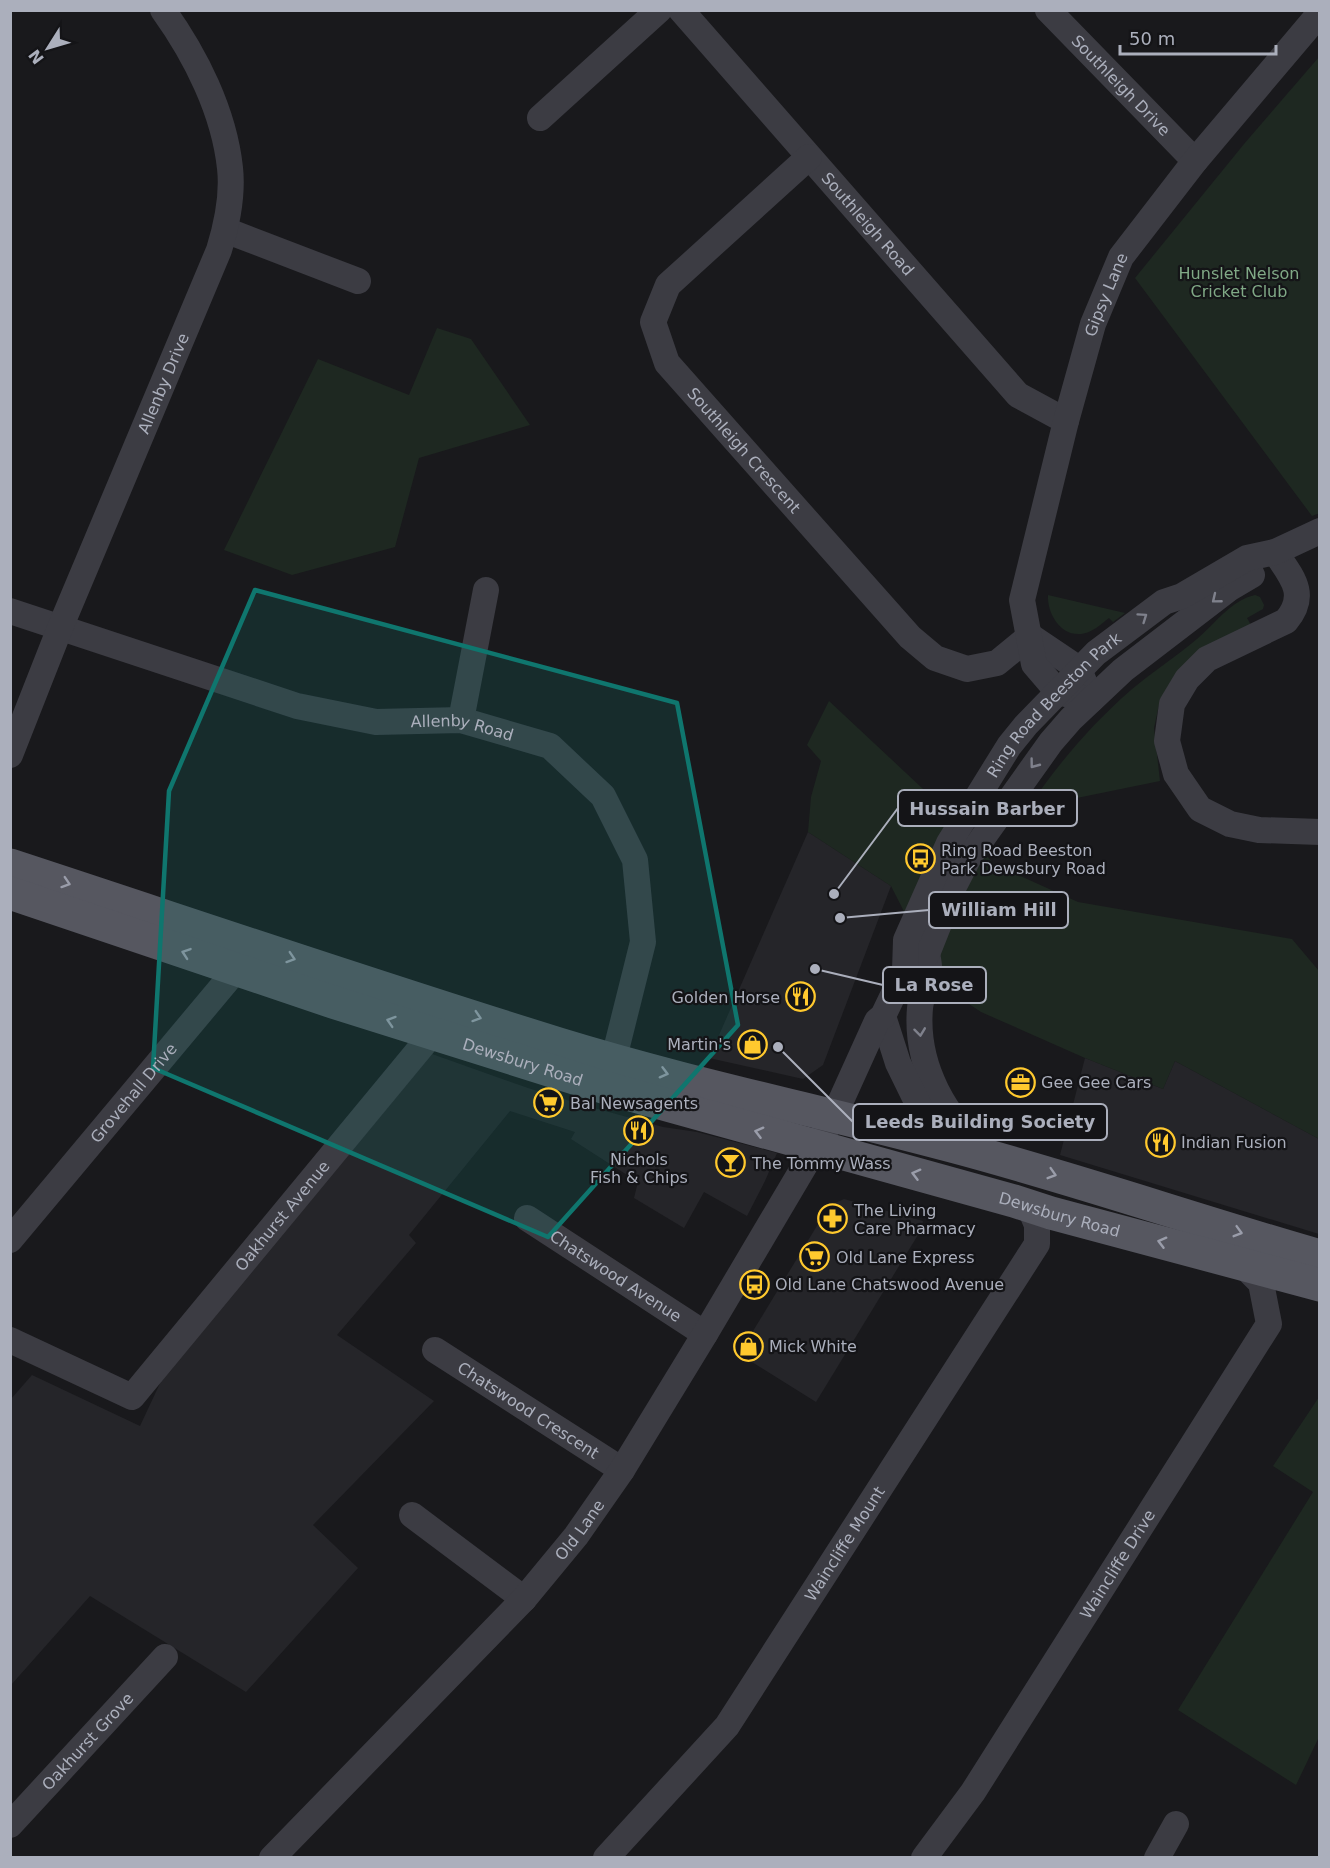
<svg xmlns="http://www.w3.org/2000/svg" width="1330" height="1868" viewBox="0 0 1330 1868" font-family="'DejaVu Sans',sans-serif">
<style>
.built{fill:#252529}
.green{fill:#1e2821}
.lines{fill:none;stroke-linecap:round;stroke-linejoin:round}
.minor{stroke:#3c3c43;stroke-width:26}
.major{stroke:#565760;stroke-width:33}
.oneway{stroke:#7f818c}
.oneway2{stroke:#9a9daa}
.marked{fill:#0f766e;fill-opacity:0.2;stroke:#0f766e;stroke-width:4.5;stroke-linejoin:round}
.labels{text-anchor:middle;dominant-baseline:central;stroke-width:4.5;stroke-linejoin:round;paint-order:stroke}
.street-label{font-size:16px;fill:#abafbc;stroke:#141417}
.park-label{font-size:16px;fill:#80a986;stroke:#141417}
.poi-label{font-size:16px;fill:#abafbc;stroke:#141417;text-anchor:start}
.leader{fill:none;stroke:#abafbc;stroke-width:2}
.callout-dot{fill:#abafbc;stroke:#141417;stroke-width:2}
.callout{fill:#141417;stroke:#abafbc;stroke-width:2}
.callout-label{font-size:18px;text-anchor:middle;font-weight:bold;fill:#abafbc}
</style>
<rect width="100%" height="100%" fill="#19191c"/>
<g class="built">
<polygon points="808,832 891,886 823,1065 803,1079 709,1058"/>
<polygon points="432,1054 528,1088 580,1104 663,1127 697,1132 777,1153 765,1181 747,1216 704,1192 684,1228 634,1198 638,1182 571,1139 575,1132 510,1111 409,1235 416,1243 337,1335 434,1401 313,1525 358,1568 246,1692 90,1596 11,1685 11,1399 32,1375 140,1426 162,1379"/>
<polygon points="1085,1058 1163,1089 1175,1061 1319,1139 1319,1234 1060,1155"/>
<polygon points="844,1199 923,1221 921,1230 816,1402 739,1354 829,1206"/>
</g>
<g class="green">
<polygon points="1319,57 1320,513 1312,516 1135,278 1244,144"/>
<polygon points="437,328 471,339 530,425 419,458 395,547 292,575 224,550 318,359 409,395"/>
<path d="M 1048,595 L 1125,613 L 1113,622 L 1109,618 C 1101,624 1092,633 1081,634 C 1060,636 1047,613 1048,595 Z"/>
<path d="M 1255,595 L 1260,597 L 1264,605 L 1263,609 L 1247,618 L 1251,625 L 1176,673 L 1160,700 L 1154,728 L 1160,781 L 1028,808 C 1057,765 1091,725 1131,690 C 1152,672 1176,657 1197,639 C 1215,624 1231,600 1255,595 Z"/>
<polygon points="829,701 937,802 994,864 1078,902 1292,939 1319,971 1319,1139 1175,1061 1163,1089 1085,1058 981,1012 942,986 891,886 808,832 811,797 821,761 807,745"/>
<polygon points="1319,1397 1319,1737 1296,1785 1178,1710 1313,1492 1273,1466"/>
</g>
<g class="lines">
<g class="minor">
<path id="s1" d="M 681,10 L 1018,395 L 1066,421"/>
<path id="s2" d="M 1048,10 L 1195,161"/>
<polyline points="540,118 659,10"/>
<path id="s3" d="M 809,157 L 668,285 L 653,322 L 667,363 L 910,637 L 935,658 L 967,669 L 997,663 L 1030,636"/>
<polyline points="225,230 358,281"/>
<path d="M 1275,552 C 1291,576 1309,594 1286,621 L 1207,659 L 1187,679 L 1172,704 L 1167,741 L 1176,774 L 1200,809 L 1230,824 L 1259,830 L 1320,832"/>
<path id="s4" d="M 10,611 L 297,706 L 376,722 L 461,720 L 550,746 L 603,796 L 635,860 L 643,942 L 609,1078"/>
<polyline points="1030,636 1079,669 1085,684"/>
<path id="s5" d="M 1091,700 L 1058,692 L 1034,664 L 1022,600 L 1066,421 L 1093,324 L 1121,257 L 1195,161 L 1320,13"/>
<polyline points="461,720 486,590"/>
<path id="s6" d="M 10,755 L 60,628 L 219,250 C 227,224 233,195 230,168 C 224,112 196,56 163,10"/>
<path d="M 927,954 C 928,959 930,967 929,972 C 927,985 921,996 920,1008 C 915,1065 945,1121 990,1154"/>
<polyline points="905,970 927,954 954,886 969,857 1051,742 1071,719 1123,670 1230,588 1252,575"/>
<polyline points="883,1016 898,1063 918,1104 942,1143"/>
<path id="s7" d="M 527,1218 L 705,1334"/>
<path id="s8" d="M 10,1240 L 246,958"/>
<path id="s9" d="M 10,1340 L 132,1397 L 432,1034"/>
<path id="s10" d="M 435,1350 L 622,1470"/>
<polyline points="412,1515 524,1599"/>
<path id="s11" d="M 10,1825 L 165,1657"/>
<path id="s12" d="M 272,1858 L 524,1599 L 576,1536 L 622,1470 L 705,1334 L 834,1116 L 877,1021 L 883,1016 L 905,970 L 906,940 L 949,843 L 1009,746 L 1026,725 L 1096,653 L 1164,602 L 1182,596 L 1247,558 L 1275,552 L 1320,531"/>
<path id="s13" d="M 606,1858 L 727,1726 L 1037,1244 L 1037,1225 L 1029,1206"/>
<path id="s14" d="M 924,1858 L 973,1792 L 1269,1324 L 1261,1283 L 1242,1264"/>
<polyline points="1157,1858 1176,1824"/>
</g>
<g class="major">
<path d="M 10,865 C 193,925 375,987 559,1044 C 686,1083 816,1110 944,1144 C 1071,1177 1194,1220 1320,1256"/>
<path id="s15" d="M 10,893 L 333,1002 L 606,1088 L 1014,1201 L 1051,1213 L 1320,1285"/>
</g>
</g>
<defs><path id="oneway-chevron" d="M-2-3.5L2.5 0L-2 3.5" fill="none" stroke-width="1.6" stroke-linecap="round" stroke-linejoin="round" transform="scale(1.5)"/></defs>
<g class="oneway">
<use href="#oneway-chevron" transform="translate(1216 599) rotate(141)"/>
<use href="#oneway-chevron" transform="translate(1143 617) rotate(-35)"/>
<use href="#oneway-chevron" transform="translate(1034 764) rotate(127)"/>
<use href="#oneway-chevron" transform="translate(920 1032) rotate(83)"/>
</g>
<g class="oneway2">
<use href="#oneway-chevron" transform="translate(66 883) rotate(18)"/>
<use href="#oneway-chevron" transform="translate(186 953) rotate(-161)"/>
<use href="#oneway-chevron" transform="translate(291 958) rotate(18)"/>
<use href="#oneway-chevron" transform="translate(477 1017) rotate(18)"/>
<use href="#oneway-chevron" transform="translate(391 1021) rotate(-162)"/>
<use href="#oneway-chevron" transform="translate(664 1073) rotate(15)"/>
<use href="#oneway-chevron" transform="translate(759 1132) rotate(-165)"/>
<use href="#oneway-chevron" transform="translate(916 1174) rotate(-165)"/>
<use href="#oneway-chevron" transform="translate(1052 1174) rotate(17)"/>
<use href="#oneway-chevron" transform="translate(1238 1232) rotate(16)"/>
<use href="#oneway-chevron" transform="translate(1162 1242) rotate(-165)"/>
</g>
<path class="marked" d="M 255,590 L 677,703 L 738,1025 L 548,1237 L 153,1068 L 169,791 Z"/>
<defs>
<symbol id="bus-ring" viewBox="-11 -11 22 22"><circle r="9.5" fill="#141417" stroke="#ffc92e" stroke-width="1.5"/><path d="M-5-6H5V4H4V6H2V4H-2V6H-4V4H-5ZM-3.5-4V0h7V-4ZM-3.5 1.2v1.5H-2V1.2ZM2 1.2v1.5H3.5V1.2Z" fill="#ffc92e"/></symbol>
<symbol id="restaurant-ring" viewBox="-11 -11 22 22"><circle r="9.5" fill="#141417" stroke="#ffc92e" stroke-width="1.5"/><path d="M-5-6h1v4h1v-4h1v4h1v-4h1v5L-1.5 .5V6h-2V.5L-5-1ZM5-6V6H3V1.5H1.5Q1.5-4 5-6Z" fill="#ffc92e"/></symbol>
<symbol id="shop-ring" viewBox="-11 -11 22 22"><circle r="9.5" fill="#141417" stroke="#ffc92e" stroke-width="1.5"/><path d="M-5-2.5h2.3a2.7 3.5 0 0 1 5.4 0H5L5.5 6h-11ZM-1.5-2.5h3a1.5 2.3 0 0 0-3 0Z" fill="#ffc92e"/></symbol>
<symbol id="office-ring" viewBox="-11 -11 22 22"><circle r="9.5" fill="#141417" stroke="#ffc92e" stroke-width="1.5"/><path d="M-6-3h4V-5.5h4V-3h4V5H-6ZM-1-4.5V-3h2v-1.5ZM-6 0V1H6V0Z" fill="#ffc92e"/></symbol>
<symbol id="supermarket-ring" viewBox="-11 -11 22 22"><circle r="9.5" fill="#141417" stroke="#ffc92e" stroke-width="1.5"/><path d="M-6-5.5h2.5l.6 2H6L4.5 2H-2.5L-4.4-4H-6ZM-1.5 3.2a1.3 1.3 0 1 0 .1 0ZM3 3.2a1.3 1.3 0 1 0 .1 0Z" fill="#ffc92e"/></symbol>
<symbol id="bar-ring" viewBox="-11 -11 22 22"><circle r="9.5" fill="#141417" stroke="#ffc92e" stroke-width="1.5"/><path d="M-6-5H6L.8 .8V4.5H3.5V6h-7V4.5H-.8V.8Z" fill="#ffc92e"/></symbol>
<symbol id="pharmacy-ring" viewBox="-11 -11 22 22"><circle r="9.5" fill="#141417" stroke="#ffc92e" stroke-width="1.5"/><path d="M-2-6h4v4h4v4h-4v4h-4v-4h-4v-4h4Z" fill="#ffc92e"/></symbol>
</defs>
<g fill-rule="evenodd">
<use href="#bus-ring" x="904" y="842" width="33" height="33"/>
<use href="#restaurant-ring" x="784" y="980" width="33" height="33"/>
<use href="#shop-ring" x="736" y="1028" width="33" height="33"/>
<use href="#office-ring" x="1004" y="1066" width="33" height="33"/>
<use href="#supermarket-ring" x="532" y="1086" width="33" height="33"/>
<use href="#restaurant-ring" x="622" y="1114" width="33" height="33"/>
<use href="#restaurant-ring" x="1144" y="1126" width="33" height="33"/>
<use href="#bar-ring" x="714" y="1146" width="33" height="33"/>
<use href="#pharmacy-ring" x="816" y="1202" width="33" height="33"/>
<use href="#supermarket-ring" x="798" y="1240" width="33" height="33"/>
<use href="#bus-ring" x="738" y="1268" width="33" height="33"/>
<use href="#shop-ring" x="732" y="1330" width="33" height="33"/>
</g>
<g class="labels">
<g class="street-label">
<text stroke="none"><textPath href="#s2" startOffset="105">Southleigh Drive</textPath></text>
<text stroke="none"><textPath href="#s1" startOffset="284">Southleigh Road</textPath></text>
<text stroke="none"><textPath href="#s5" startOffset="453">Gipsy Lane</textPath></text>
<text stroke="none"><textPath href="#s6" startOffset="402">Allenby Drive</textPath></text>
<text stroke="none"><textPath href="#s3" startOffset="390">Southleigh Crescent</textPath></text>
<text stroke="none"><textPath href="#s12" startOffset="1410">Ring Road Beeston Park</textPath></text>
<text stroke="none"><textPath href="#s4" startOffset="470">Allenby Road</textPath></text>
<text stroke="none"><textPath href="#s15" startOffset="540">Dewsbury Road</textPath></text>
<text stroke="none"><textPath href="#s8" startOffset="192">Grovehall Drive</textPath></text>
<text stroke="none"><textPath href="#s15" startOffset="1098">Dewsbury Road</textPath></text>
<text stroke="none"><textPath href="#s9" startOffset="370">Oakhurst Avenue</textPath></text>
<text stroke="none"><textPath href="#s7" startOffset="106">Chatswood Avenue</textPath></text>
<text stroke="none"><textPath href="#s10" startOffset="111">Chatswood Crescent</textPath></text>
<text stroke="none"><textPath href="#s12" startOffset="450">Old Lane</textPath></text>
<text stroke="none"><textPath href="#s13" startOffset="396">Waincliffe Mount</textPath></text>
<text stroke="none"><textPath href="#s14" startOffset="352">Waincliffe Drive</textPath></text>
<text stroke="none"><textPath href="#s11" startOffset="114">Oakhurst Grove</textPath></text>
</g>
<g class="park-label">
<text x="1239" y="273">Hunslet Nelson<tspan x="1239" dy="18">Cricket Club</tspan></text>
</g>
<g class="poi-label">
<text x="941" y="850">Ring Road Beeston<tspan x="941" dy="18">Park Dewsbury Road</tspan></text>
<text x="780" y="997" text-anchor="end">Golden Horse</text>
<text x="731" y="1044" text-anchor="end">Martin's</text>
<text x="1041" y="1082">Gee Gee Cars</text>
<text x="570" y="1103">Bal Newsagents</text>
<text x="1181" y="1142">Indian Fusion</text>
<text x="639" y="1159" text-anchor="middle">Nichols<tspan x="639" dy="18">Fish &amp; Chips</tspan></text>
<text x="752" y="1163">The Tommy Wass</text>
<text x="854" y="1210">The Living<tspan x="854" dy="18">Care Pharmacy</tspan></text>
<text x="836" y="1257">Old Lane Express</text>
<text x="775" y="1284">Old Lane Chatswood Avenue</text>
<text x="769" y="1346">Mick White</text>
</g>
</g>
<path class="leader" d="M834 894L898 808M840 918L929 910M815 969L883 985M778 1047L853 1122"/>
<g class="callout-dot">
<circle cx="834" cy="894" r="6"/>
<circle cx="840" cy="918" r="6"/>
<circle cx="815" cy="969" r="6"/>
<circle cx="778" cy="1047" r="6"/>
</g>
<g class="callout">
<rect x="898" y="790" width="179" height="36" rx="6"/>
<rect x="929" y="892" width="139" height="36" rx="6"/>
<rect x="883" y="967" width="103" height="36" rx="6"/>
<rect x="853" y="1104" width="254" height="36" rx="6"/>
</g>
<g class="callout-label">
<text x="987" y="815">Hussain Barber</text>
<text x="999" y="916">William Hill</text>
<text x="934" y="991">La Rose</text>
<text x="980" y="1128">Leeds Building Society</text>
</g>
<rect width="1330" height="1868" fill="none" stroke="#abafbc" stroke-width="24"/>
<g transform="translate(48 48) rotate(233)" stroke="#141417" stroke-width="4.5" paint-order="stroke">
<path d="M0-4.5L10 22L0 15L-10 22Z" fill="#abafbc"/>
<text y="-9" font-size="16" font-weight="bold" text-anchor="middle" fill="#abafbc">N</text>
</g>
<path d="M1120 45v9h156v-9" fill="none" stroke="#abafbc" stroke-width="3"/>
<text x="1129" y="45" font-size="18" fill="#abafbc" stroke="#141417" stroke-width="4.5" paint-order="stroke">50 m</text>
</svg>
